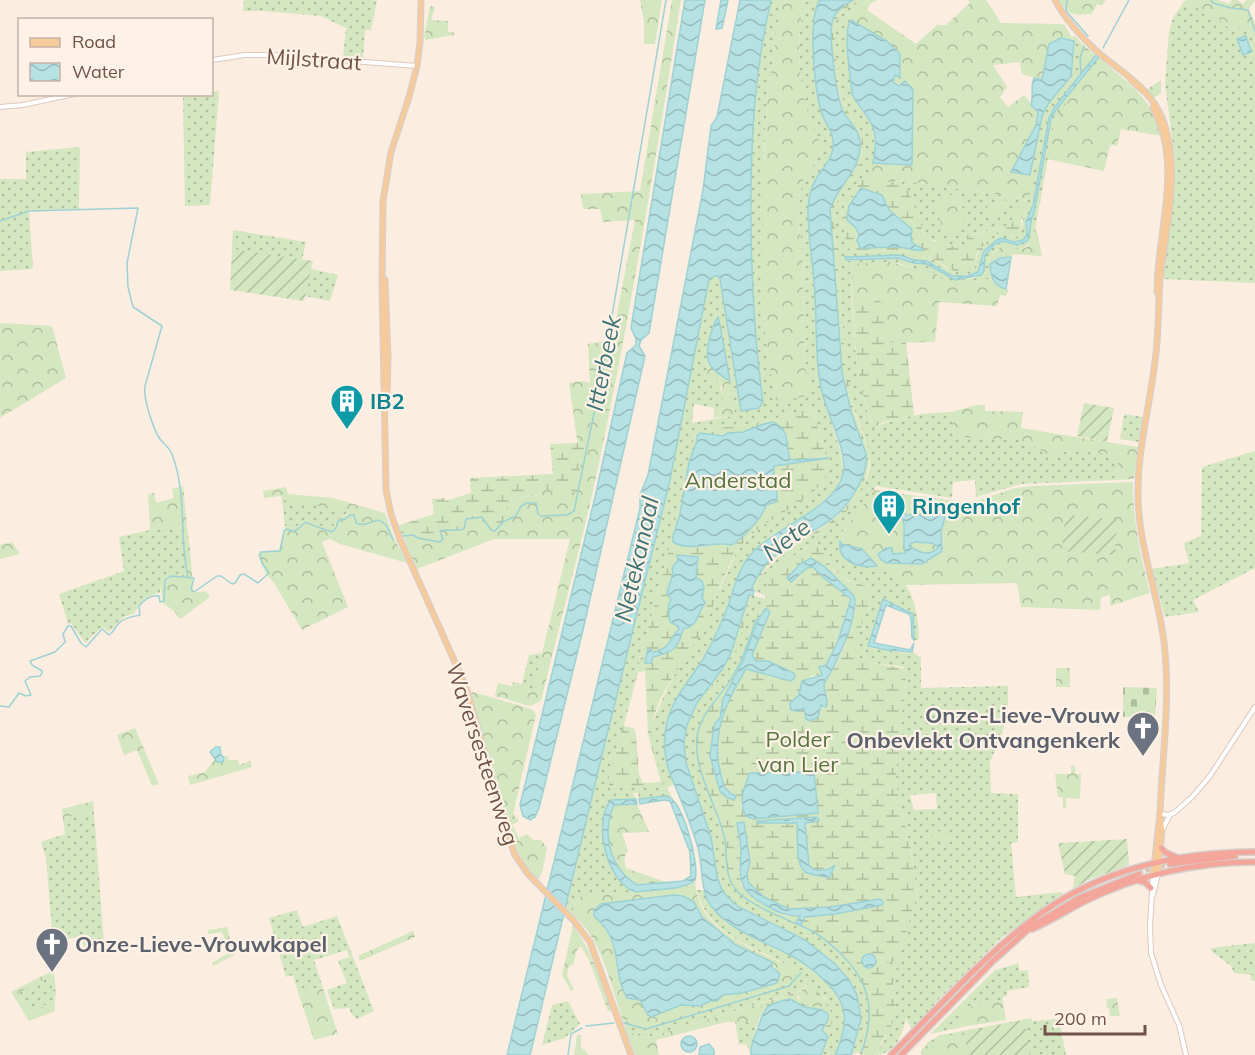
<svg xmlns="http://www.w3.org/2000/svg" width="1255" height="1055" viewBox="0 0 1255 1055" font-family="Mulish,sans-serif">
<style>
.grass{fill:url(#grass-dots);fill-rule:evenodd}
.forest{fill:url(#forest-crowns);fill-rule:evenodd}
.wetland{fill:url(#wetland-marsh);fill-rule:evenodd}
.cemetery{fill:url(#cemetery-stones)}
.garden{fill:url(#garden-furrows)}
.water{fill:url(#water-waves);stroke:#9dd2d4;stroke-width:1.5;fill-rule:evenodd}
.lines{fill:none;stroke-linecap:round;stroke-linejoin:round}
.stream{stroke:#9dd2d4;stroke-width:1.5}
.highway-tunnel{stroke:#d8c6ba;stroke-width:5;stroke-dasharray:5 2.5;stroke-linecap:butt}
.minor-casing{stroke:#dec9bd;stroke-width:6}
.major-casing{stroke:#d7cfcc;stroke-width:7}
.highway-casing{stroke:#d7cfcc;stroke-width:8}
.minor{stroke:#fff;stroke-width:4}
.major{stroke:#f7ca9b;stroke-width:4.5}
.highway{stroke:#f3a699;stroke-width:5}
.labels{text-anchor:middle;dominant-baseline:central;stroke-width:4.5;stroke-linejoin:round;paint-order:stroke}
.street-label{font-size:22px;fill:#705249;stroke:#fef2e6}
.culture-label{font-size:22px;font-weight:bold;fill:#0d838f;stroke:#fef2e6;text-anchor:start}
.park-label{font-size:22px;fill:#577642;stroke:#fef2e6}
.worship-label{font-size:22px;font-weight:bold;fill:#5b616d;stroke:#fef2e6;text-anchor:end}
.water-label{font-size:24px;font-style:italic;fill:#3e7376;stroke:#fef2e6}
</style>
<defs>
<pattern id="grass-dots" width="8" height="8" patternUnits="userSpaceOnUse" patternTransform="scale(1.5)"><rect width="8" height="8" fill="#d4e7c0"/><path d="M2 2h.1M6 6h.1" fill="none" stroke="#b0be9e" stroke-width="1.8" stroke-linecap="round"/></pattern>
<pattern id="forest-crowns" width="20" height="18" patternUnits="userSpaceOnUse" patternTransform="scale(1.5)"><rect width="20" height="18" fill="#d4e7c0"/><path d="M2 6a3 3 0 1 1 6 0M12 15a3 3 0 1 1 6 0" fill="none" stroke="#b0be9e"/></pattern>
<pattern id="wetland-marsh" width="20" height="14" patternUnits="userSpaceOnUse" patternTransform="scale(1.5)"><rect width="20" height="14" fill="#d4e7c0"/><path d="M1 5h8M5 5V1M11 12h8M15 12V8" fill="none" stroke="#b0be9e"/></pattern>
<pattern id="cemetery-stones" width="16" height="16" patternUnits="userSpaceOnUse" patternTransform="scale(1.5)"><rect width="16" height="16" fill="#d4e7c0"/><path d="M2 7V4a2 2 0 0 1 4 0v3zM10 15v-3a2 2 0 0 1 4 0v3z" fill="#b0be9e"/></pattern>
<pattern id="garden-furrows" width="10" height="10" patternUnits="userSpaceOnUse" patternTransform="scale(1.5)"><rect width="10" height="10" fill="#d4e7c0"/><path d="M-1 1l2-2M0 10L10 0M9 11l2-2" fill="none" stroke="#b0be9e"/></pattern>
<pattern id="water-waves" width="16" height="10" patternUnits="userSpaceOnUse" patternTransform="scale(1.5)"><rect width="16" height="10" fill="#b6e2e3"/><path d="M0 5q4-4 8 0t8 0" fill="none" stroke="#98baba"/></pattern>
</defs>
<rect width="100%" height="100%" fill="#fbede0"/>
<g class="grass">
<polygon points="244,0 372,0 377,1 371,30 365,30 363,59 343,57 346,28 321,16 264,11 243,11"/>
<path d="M 771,0 L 781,0 L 767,101 L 764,155 L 764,316 L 768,358 L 777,402 L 810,380 L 805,368 L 802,252 L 797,205 L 804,177 L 815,163 L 821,147 C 797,101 796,50 803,0 L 820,0 L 816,12 L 813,33 L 815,64 L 820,109 L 831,133 L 834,144 L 830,159 L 813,187 L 809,198 L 808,220 L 815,299 L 818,369 L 822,392 L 841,453 L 843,474 L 835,490 L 818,506 L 798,521 L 772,535 L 739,576 L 723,619 L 711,644 L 672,707 L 665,733 L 665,745 L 666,758 L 675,784 L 667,788 L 672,797 L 639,799 L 638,793 L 633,793 L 636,799 L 611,800 C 596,824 604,883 636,892 L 577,897 L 572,914 L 566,908 L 600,763 L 670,480 L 709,279 L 717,275 L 720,279 L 741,411 L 759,408 L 763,402 C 755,345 752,289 751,232 C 750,154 753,76 771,0 ZM 718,317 L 735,408 L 733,416 L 692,423 L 694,404 L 714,408 L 714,412 L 719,413 L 718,407 L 723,408 L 724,402 L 720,388 L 722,384 L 717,381 L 710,384 C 705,364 706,334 718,317 ZM 812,408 L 826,456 L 829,456 L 802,500 L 759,528 L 745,541 L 736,553 L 716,597 L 667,689 L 653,721 L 651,735 L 653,752 L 663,783 L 609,788 L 609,778 L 669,549 L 695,434 L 699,431 L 762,422 Z"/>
<path d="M 860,0 L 870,0 L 852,10 L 846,17 L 851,20 L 846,34 L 856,103 L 872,124 L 874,134 L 875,152 L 873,166 L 867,177 L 863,177 L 842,211 L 846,245 L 853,252 L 900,250 L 916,256 L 928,256 L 947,268 L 976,264 C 976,251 986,234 1001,233 C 1009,232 1013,238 1020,236 C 1024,229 1021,220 1026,210 L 1014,218 L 1013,224 L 967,236 L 967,246 L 963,251 L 941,241 L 928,239 C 914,222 917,199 899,180 L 1028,199 L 1031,176 L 1030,175 L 1042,116 L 1073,49 L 1074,41 L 1072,37 L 1075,36 L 1084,46 L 1080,58 L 1081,74 L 1051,113 L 1031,212 C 1026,221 1029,233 1023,240 L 1012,241 L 997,240 L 984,251 L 978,272 L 955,277 L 931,262 L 915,260 L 899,255 L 846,256 L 846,261 L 898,258 L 914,263 L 927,264 L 955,280 L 976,278 L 984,271 L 984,255 L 1002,240 L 1017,245 L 1030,235 L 1029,223 L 1034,213 L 1051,119 L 1056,110 L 1099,57 L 1101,59 L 1055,120 L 1033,241 L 1022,249 L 997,249 L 989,258 L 992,278 L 977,282 L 954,285 L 935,275 L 898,263 L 851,265 C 853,321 853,375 873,428 C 898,416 923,413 951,412 L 955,437 L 1020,440 L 1052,456 L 1078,447 L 1088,452 L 1114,454 L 1118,458 L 1117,480 L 1021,484 L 976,497 L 975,480 L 953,482 L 952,498 L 876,486 L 863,508 L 843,531 L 838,546 C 851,570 856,564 880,569 C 914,577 918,611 919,640 L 914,640 L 914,619 L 908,610 L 883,599 L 870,639 L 868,645 L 871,648 L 905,653 L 913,652 L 921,658 L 921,688 L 1008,686 L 1008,708 L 1002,734 L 990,762 L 991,793 L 1018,794 L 1018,842 L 1011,843 L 1016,897 L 1061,892 L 1065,895 L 1032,916 L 1000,939 L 939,999 L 912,1030 L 906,1018 C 902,1037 894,1055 874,1055 L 885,1039 L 896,1004 L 893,984 L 896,968 L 882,966 L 882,964 L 897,961 L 917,895 L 911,850 L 896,784 L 897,741 L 907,679 L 904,667 L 866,662 C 859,659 855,655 854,647 L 872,592 L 870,586 C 836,580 834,571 817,542 C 787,558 785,562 770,592 L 772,600 L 762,608 L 734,675 L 714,701 L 702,721 L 698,761 L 723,835 L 729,878 L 733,886 L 745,898 L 824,938 L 845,958 L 861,978 L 868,999 L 870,1019 L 862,1051 L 865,1055 L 861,1055 L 859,1052 L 851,1055 L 860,1026 L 857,995 L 849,980 L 835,964 L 805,940 L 737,906 L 723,892 L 717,877 L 711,837 L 686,763 L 684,742 L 687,725 L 697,703 L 714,685 L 734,654 L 752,595 L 765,599 L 766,596 L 754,591 C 767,558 795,546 823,529 C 839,520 852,505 860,490 C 865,482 870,473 870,464 C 870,446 860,428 855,411 C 850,398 848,385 846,371 L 834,210 L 836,203 C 847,185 864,167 863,145 C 863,128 853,122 846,108 C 839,97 832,33 836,21 C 840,10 851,5 860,0 ZM 958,195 L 963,206 L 959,208 L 961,213 L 942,228 L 941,220 L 935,205 ZM 936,793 L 937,809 L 914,810 L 910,795 Z"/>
<polygon points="1183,3 1191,7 1208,10 1230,29 1246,26 1255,44 1255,283 1162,279 1175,186 1175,160 1165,84 1169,32 1173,18"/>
<polygon points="219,91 210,205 185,206 183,95 212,94 212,92"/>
<polygon points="80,147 79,209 29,210 33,269 0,271 0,179 26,179 26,152"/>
<polygon points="233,230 306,242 302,260 232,249"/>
<polygon points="311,269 338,275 330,301 305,296"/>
<polygon points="1124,414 1143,417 1139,442 1120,439"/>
<polygon points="1255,451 1255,568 1193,600 1199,612 1165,617 1152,569 1189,563 1184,543 1201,536 1202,467"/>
<polygon points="282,500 288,500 349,511 348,513 336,519 333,530 305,521 294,528 285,526"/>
<path d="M 187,525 L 191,560 L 185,562 L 186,575 L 168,573 L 160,585 L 160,593 C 146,596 140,601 134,614 C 119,616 119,623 109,632 L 102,627 L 85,643 L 71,623 L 68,624 L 59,594 L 124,571 L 119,537 L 150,530 Z"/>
<polygon points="542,653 533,691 521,688 529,655"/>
<polygon points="94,812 104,944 84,947 82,936 53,942 46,858 41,842 65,834 63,818"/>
<path d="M 697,890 L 705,890 L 706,896 L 732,923 L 750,936 L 798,959 L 835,990 L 843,1005 L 844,1022 L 843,1033 L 835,1055 L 821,1055 L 830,1030 L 826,999 L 808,983 L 800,991 L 646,1038 L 626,1031 L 623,1021 L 628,1020 L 646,1027 L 788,984 L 797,971 C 760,947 708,939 697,890 Z"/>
<polygon points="297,910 303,927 337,916 374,1011 357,1019 352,1015 349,1008 334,1009 327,990 347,983 338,961 349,957 347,950 314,960 323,988 299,995 293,975 286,977 269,918"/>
<polygon points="1255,943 1255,981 1250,980 1252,975 1234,973 1231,966 1211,951 1210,948"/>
<polygon points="1019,963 1019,971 1028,970 1029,987 1007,991 1007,996 1003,997 1003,1000 960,1009 962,1027 930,1034 995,970"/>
<polygon points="51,975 53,992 56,991 55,1000 30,1013 18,993"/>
<polygon points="568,1001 580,1024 565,1038 542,1045 552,1005"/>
<polygon points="1031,1018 1032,1021 1059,1019 1066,1055 922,1055 921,1051 928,1042 941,1035"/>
<polygon points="759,1019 750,1052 747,1045 741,1044 739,1045 735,1021 747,1022"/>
</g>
<g class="forest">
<polygon points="640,0 662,0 655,44 644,44 644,22"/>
<path d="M 672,0 L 681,0 C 655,163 629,325 594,486 C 578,558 558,630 541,701 L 530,706 L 495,696 L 498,683 L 512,686 L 513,682 L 522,684 L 521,688 L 533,690 L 570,539 L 494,539 L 417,569 L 403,536 L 413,535 L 418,538 L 435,541 L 441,534 L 440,531 C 449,528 455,530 465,526 L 466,519 L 482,517 L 491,530 C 503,526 503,520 505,508 L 519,497 L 532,496 L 543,489 L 578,446 L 569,383 L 583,381 L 590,383 L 588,344 L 612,340 L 635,220 L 603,222 L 600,209 L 583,209 L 581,194 L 640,191 Z"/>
<path d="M 781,0 L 803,0 C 796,50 797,101 822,146 L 815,163 L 804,177 L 797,205 L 802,252 L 805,368 L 810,380 L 810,395 L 777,403 L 768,358 L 764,316 L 762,208 L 767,101 Z"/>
<polygon points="870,0 878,0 870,4 867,10 916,44 937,25 946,25 970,3 968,0 986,0 1001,23 1064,24 1074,41 1061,38 1042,80 1022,74 1020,62 993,65 1007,87 1000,97 1008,107 1024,95 1038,112 1036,125 1011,171 1032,176 1029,199 899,180 885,183 873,176 867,177 873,163 912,165 913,90 892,82 895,75 900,77 900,54 887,41 846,17 852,10"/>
<path d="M 1059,0 L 1106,0 L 1102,6 L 1097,4 L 1092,14 C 1074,15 1069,17 1059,0 Z"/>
<polygon points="1186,0 1218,0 1229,4 1232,0 1238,0 1243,4 1246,0 1255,0 1249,9 1255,24 1255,44 1246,26 1230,29 1208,10 1191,7 1183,3"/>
<polygon points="430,6 435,7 431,20 448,21 448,32 454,32 454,35 426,40 424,37"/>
<path d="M 1101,59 C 1126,82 1155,100 1162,136 L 1121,129 L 1117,146 L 1110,145 L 1104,171 L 1047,159 L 1056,116 Z"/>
<polygon points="1161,80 1161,93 1154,98 1146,90"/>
<path d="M 944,195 L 958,195 L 963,206 L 959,208 L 961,213 L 968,216 C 962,225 957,230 947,234 C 940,226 939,215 935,205 Z"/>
<path d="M 1004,200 L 1009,202 C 1006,209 1001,211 998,218 L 988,213 L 987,207 L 994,202 Z"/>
<path d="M 1036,227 L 1042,256 L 1014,254 C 1008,260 997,257 989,265 L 990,256 L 1002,246 C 1025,250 1030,253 1036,227 Z"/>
<polygon points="891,262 913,268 926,268 954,285 977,282 992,278 996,285 1008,290 1006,296 1000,295 997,306 939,302 935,342 886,343 886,303 853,303 851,264"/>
<polygon points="0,323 52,326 66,378 0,418"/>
<polygon points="708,359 710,365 730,381 735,408 734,416 713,418 714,412 719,413 718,407 723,407 724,402 721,396 722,384 717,381 710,384 707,372"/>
<polygon points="977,405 985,405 985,411 1023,412 1021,428 1138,447 1134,479 1117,480 1118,458 1114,454 1088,452 1078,447 1052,456 1020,440 955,437 951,412"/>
<path d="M 1133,482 C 1133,522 1140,554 1150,593 L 1110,606 L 1110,595 L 1101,597 L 1100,610 L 1021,607 L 1017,583 L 905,585 L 887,571 L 850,564 L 843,556 L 838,547 C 839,531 865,505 874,490 L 962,502 L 976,501 L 1015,488 L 1032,486 Z"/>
<polygon points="183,486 187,525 150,530 148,494 154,493 156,503 174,498 172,489"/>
<polygon points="286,487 288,494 333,498 385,513 394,538 407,563 340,544 330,539 322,542 348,607 302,630 274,583 266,574 258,555 260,552 279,550 285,526 294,528 305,521 332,529 336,519 348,514 349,511 282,500 281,496 264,498 263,491"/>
<polygon points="12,542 20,554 0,559 0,545"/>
<polygon points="191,560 193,593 206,591 210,597 180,619 174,611 163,603 160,585 168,573 186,575 185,561"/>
<rect x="1056" y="668" width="14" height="19"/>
<polygon points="473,692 525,707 533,710 536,715 513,814 519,821 512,825 519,838 527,834 533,840 541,840 547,848 542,873 538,880 525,867 515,845 470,694"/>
<polygon points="135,728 159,784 152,786 137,750 124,755 117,735"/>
<polygon points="227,755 229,760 238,760 239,765 250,761 252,767 190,785 188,776 205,772 215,759 217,762 224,760"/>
<polygon points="1071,766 1075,766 1075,774 1081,774 1080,799 1066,798 1066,808 1063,808 1063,797 1058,797 1055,774 1071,774"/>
<polygon points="93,801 94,812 63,818 62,809"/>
<path d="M 637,804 L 649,832 L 622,833 L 628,850 L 624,858 L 626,868 L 666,882 L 637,885 C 610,868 602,835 614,805 Z"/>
<polygon points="933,831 951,832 951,842 932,841"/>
<path d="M 695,881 C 696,888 697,896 700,903 C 713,936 762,953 791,967 L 797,971 L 797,974 L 788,984 L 646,1027 L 628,1020 L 623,1021 C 611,986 602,938 572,914 L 577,897 L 679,887 L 690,885 ZM 673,895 L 680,896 L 693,902 L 702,917 L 736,945 L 771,962 L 777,972 L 777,983 L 742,993 L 723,995 L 717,1000 L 710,1001 L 700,1006 L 681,1005 L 666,1010 L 658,1015 L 644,1006 L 640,1000 L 633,1000 L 620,981 L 616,954 L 610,934 L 594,916 L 602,904 Z"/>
<path d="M 573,925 C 592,951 600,980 612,1011 L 608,1011 L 589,960 L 581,946 L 577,950 L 573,965 L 569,966 L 567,975 L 574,990 L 571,991 L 562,975 Z"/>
<polygon points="227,927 234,955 213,966 212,963 230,952 222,932 208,934 208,930"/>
<polygon points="413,931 415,937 360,961 358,956"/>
<polygon points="52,971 54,972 56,991 53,992 51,976 18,993 30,1013 55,1000 55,1011 29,1021 11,992"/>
<polygon points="323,988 338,1034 314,1040 299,995"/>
<path d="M 804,988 C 812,990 822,998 824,1006 C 816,1010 807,1006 800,1001 L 798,994 Z"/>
<polygon points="1117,998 1120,1016 1110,1016 1109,1008 1107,1008 1106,999"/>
<polygon points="1003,1000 1006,1020 962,1027 959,1009"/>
<polygon points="761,1005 763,1011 759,1019 747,1022 726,1022 656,1040 659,1055 635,1055 626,1031 646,1038 752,1006"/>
<path d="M 964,1032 L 968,1055 L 928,1055 L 926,1047 C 937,1037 951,1035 964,1032 Z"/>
<polygon points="577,1035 581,1035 581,1047 589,1055 574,1055"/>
</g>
<g class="wetland">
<path d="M 853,0 L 860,0 C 851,5 840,10 836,21 C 832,33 839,97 846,108 C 853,122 864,128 863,145 C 863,167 848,185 836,203 L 834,210 L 846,371 L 854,411 L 869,453 C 871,480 853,510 831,525 C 813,537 791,544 774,559 C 765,568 759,579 754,591 C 752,585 754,584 756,578 C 775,545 811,540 837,516 C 853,500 867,477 866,454 L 851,412 L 842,372 L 830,209 C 837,187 859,172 860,147 C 860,130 850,124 843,110 C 836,98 828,32 833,19 C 836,10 845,4 853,0 Z"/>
<polygon points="1084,46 1096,55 1081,74 1080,58"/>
<path d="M 873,176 L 880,179 L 885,183 L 899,180 L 908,190 L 921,224 L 922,232 L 928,238 L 933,241 L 940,240 L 963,251 L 967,246 L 967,236 L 969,233 L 972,235 L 1012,224 L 1013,212 L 1017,211 L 1019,205 L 1028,204 L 1021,222 L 1022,233 L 1018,237 L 1002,233 L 994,235 L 977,252 L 975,268 L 956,272 L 928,256 L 916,256 L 900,250 L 852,252 L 846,245 L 842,211 L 863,177 ZM 855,199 L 886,202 L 889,210 C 905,219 902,238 922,248 L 894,247 L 863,248 L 849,206 Z"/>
<path d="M 886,302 L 886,342 L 906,342 L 914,415 L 884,422 L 873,428 C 858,387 854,347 853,303 Z"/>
<path d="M 812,408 L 826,456 L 830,456 L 830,458 L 827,459 C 827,463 828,469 827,473 C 821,498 761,520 744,542 C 724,566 718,598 705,625 C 690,657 661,686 653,721 C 648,743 657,763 664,784 L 609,788 L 609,778 L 669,549 L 695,434 L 699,431 L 762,422 ZM 773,422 L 787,443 L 790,459 L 795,460 L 829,457 L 774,466 C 773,476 778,484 778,495 L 766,505 L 762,515 L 747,533 L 731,545 C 718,542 705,549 691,546 C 685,545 678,539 673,536 C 675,528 678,521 680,514 C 688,487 684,454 705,433 L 723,436 L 728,433 L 742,432 L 764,424 ZM 678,555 L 698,558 L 696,579 L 704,588 C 700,604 701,623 683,629 C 677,641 666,652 653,657 L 654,652 C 675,646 666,640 679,629 L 678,626 L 670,622 L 668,607 L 671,599 L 668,586 L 673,573 L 672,568 L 678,560 ZM 645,671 L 648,735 L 661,782 L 643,783 L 639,774 L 636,734 L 634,728 L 624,726 L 638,672 Z"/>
<path d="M 578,443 L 578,446 L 584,448 L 575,492 L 543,489 L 532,496 L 519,497 L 506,508 L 508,519 L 503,522 L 495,531 L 491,530 L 482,517 L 466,519 L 464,529 C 456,531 448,528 440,531 L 443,539 L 440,542 L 418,538 L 413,535 L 403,536 L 397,526 L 434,514 L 432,499 L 445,498 L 445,501 L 471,493 L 470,478 L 553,474 L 550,444 Z"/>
<path d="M 817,542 L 834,571 L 848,581 L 871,587 L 872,592 L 855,647 L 857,656 L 866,662 L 907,669 L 905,696 L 897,741 L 896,784 L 911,850 L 917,895 L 897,961 L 882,964 L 882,966 L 897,967 L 893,984 L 896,1004 L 892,1025 L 874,1055 L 865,1055 L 862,1051 C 876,1010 869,981 838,952 C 829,943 821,935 810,930 C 789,920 752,907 737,891 C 723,876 728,853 723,834 C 714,798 685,758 702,721 C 711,702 727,689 736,672 C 745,652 750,625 762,608 C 765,604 769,604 772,600 C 772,595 768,591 768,586 C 769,569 804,549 817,542 ZM 811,558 L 824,566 L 854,596 L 855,600 L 845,645 L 830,676 L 825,682 L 824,688 L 828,697 L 823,705 L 806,714 L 804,708 L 790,703 C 799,696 804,686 811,676 L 822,675 L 819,667 L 826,665 L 838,641 L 851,599 L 824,578 L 813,567 L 807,568 L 791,582 ZM 765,609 L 767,609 L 769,613 L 752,655 L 756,661 L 768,661 L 794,673 L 791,681 L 746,669 C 728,700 710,733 720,771 C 723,784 723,790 736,796 L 720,791 L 710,756 L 713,733 L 715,723 L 720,718 L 723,699 L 742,663 L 758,620 ZM 813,772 L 813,784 L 746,816 L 741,806 L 742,796 ZM 816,817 L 817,821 L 805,823 L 807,853 L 811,868 L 817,870 L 832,868 L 827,878 L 801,867 L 797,848 L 797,823 L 757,823 L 760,821 ZM 744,823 L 750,862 L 747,874 L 748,882 L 753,888 L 764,897 L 789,909 L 830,907 L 835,914 L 787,916 L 760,903 L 741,885 L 741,851 L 737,824 Z"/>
<path d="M 749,595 L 752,595 C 746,614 743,635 734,654 C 725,673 711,688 697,703 L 723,668 L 731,653 Z"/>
<path d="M 808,983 C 828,1000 837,1009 828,1037 L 822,1031 L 827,1023 L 826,1012 L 804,1007 L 790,1000 L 784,1000 L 763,1011 L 761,1005 L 752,1006 L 800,991 L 797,997 C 803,1006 812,1008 822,1007 L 824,1006 C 822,998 812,990 804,988 Z"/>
</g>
<polygon class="cemetery" points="1123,687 1157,688 1155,717 1123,717"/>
<g class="garden">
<polygon points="232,249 313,261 304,301 230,290"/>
<polygon points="1084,403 1114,408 1107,442 1077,436"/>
<polygon points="1065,515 1117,519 1115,555 1062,551"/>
<polygon points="1127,839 1129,865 1088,880 1073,889 1075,876 1065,874 1058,843"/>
<polygon points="1024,1020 1030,1055 968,1055 964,1032"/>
</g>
<g class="water">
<polygon points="685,0 705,0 649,333 641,340 639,346 645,356 583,630 539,808 535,817 530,820 523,816 520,805 595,497 627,353 636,345 636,339 631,328"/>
<polygon points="721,0 728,0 722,28 716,29"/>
<path d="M 740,0 L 771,0 C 753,76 750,154 751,232 C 752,289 755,345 763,402 L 759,408 L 741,411 L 720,279 L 717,275 L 709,279 L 670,480 L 600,763 L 530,1055 L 507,1055 L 640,508 L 640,495 L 648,475 L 703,190 L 711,126 L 717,117 Z"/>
<path d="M 820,0 L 853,0 C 845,4 836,10 833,19 C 828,32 836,98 843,111 C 850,124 861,130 860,147 C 859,172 837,187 830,209 L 842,372 L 851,412 L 866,454 C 867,468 863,478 856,490 C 834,530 804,530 773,557 C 764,565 757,576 752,587 L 754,591 L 753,595 L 749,595 L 731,653 L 723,668 L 697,703 L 687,725 L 684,742 L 686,763 L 711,837 L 717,877 L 723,892 L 737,906 L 805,940 L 835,964 L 849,980 L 857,995 L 861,1019 L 851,1055 L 835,1055 C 848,1026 850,1004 825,981 C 814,970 802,961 788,954 C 763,941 729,930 711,906 C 700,890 703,866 698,848 C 691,822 679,796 669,771 C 664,755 663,738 667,722 C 673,698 690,680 703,659 C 713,642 721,624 728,606 C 734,588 739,567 752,553 C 774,528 836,508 843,474 C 848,451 827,415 822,392 C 815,361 817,328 815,297 C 814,268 808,240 808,211 C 808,200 811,187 817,177 C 825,165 835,156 833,140 C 832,130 824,122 821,111 C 815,90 807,18 820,0 Z"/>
<path d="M 851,20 L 887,41 L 900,54 L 900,78 L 895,75 L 893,82 L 899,86 L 905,81 L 913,90 L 912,165 L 873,163 C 875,151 878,135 871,123 C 866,113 857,105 852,94 C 851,78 842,30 851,20 Z"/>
<polygon points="1246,36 1251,52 1243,55 1237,39"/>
<path d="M 1061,38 L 1074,41 L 1071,76 L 1048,104 L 1042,116 L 1030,175 L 1011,172 L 1036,125 L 1038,112 L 1031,105 C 1034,96 1030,87 1034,78 L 1042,80 L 1049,44 Z"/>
<path d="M 1096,55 L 1099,57 L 1056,110 L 1051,119 L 1034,213 C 1028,224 1032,232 1027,241 L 1017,245 L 1002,241 L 994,245 L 985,255 L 984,271 L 981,275 L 955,280 L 927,264 L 914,263 L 898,258 L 846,260 L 845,257 L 899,255 L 915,260 L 927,261 L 952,276 L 967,276 L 978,272 L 984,251 L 997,240 L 1002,238 L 1014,242 L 1023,240 L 1027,234 L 1026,222 L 1033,205 L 1049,118 L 1054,108 Z"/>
<path d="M 861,188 L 882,195 L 889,210 L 912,229 C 909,246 913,242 924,250 C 917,252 913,249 905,248 C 890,245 875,249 860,248 L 857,241 L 859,234 L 855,227 L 847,220 L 849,206 Z"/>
<path d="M 1011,257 L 1006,289 C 993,286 991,276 990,264 L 1000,258 Z"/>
<path d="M 718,317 L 720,325 L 730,381 C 723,377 714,371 710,365 C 703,354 712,326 718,317 Z"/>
<path d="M 773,422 C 792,431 784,443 790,459 L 795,460 L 829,458 L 774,466 C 772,479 780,488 776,502 L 766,505 C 762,518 743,539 731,545 C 714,540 691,553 673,542 L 673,536 L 680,514 L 689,462 L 697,441 L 697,436 L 700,433 L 723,436 L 728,433 L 743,432 L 764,424 Z"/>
<path d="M 877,496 L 891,498 L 897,508 L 907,515 L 946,513 L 941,532 L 942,551 L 922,564 L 887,563 L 881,560 L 878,554 L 886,548 L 892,548 L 893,554 L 905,553 C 902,542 906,530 903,519 L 889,512 L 875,509 L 873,503 ZM 915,542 L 932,543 L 939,547 C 929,557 920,553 909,546 L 910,544 Z"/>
<path d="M 840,541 L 841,544 L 862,549 L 877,566 C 860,569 837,562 840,541 Z"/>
<path d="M 677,555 L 698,557 L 696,578 L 702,581 L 704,588 L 702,597 L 705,603 C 696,614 700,625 683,629 C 681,634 681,639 678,643 C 673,653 662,654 653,657 L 651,663 L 645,663 L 648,648 L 654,652 C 673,647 668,639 679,629 L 678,626 L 670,622 L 668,607 L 671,599 L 667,593 L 673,573 L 672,568 L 678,560 Z"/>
<path d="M 811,558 L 824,566 L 854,596 L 855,600 C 854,626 842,649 831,672 C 829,677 825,680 824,684 C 823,693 830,698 826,707 L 821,705 L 818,717 L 810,721 L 806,719 L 804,708 L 798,711 L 791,710 L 790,703 L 799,695 L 802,681 L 822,675 L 819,667 L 826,665 L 838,641 L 851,599 L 824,578 L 813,567 L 807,568 L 791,582 L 787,578 L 800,564 Z"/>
<polygon points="883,599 913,614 914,640 912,638 911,618 909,614 886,605 874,643 910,650 914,643 912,652 887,650 868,646"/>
<path d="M 765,609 L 767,609 L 770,612 L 752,655 L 756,661 L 768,661 L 794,673 L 795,677 L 791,681 L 746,669 C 727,700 711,733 720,771 C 723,784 723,790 736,796 L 734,800 L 726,797 L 720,791 L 710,756 L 713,733 L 715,723 L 720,718 L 723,699 L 742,663 L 758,620 Z"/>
<polygon points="216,747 220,747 221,755 224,757 223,762 217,762 210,752"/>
<path d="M 814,772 L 818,813 L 753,819 L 746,816 C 738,801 744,788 750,773 Z"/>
<path d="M 667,796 C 683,800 700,865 695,880 C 684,891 652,889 636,892 C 607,884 592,822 611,800 L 636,799 L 637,804 L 614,805 C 601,834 610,868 637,885 L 683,881 L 691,876 L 690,852 L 670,801 L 664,800 L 640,804 L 639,799 Z"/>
<path d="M 816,817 L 819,819 L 818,821 L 805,823 L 809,865 C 814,873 829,871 835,865 L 829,878 C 823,876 811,875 805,872 C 795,864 798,835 797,823 L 756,823 L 760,821 Z"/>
<path d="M 744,822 L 750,862 L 747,874 L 748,882 L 764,897 L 789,909 L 830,907 L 880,899 L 883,902 L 882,905 L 835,914 L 805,917 L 801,925 L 796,923 L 800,916 C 786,916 777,912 765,905 C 737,890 740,879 741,851 C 741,842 738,832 737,823 Z"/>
<path d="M 673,895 L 683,896 L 694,902 L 702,917 L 736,945 L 772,962 L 772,967 L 780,974 L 777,983 L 742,993 L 723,995 L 717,1001 L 710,1001 L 700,1006 L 681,1005 L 651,1017 L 648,1015 L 640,1000 L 627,998 C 615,979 620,954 609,934 C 606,927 599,921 594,916 L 594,910 L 601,904 Z"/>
<circle cx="869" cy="961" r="7"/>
<path d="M 790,999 L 804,1007 L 822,1010 L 828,1014 L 828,1020 L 822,1030 L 828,1037 L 821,1055 L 751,1055 C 750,1046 754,1039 757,1031 C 764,1009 764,1004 790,999 Z"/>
<circle cx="689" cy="1044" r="8"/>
<polygon points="709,1044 714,1050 714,1055 699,1055 700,1047"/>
</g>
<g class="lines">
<g class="stream">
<polyline points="1067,0 1066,11 1088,36"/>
<polyline points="1211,0 1213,3 1231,8 1248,10 1255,31"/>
<polyline points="1103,48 1129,0"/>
<polyline points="1081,74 1080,58 1084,46"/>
<path d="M 0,221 L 29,211 L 138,208 L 127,263 L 128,287 L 133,307 L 162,326 L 145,386 C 143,398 153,429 160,439 C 165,445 171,449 173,457 C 187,496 179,538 188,577"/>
<path d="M 403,536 L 413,535 L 418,538 L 440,542 L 443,539 L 440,531 C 448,528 455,532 464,529 L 466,519 L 482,517 L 491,530 L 495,531 L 503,522 L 516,516 L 521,506 L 527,503 L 536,503 L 538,514 L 541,516 L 567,515 L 574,511 L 602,374 L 666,0"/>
<path d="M 756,619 C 750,638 744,657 734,674 C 723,695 701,711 697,736 C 693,770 716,803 724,836 C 728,855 723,877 738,892 C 754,908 790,920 810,930 C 821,935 830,944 839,952 C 870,981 876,1011 862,1051"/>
<path d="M 0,706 L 9,707 L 19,693 L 26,696 L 31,695 L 25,681 L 30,677 L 40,676 L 42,673 L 42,671 L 32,665 L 30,661 L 55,652 L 65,642 L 63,634 L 68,626 L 71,626 L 81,643 L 86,647 L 102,629 L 109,635 C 115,631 114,628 119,623 C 125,617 132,617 140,615 L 139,606 C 144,600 151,595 159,596 L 160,602 L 164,601 L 165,580 L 171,576 L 194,578 L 191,589 L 194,592 L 217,576 L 221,576 L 232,584 L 235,583 L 240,575 L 244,574 L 258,583 L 269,573 L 262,563 L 260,554 L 261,552 L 280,551 L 284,531 L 287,529 L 294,532 L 306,522 C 310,525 327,530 332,532 L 336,528 L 338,521 L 345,519 L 350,515 L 354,515 L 356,523 C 366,527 371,521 379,520 L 386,525 L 393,540"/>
<polyline points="624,1023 646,1029 789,986 801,973"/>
<polyline points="586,1026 614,1023"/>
<polyline points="568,1055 571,1034 582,1028"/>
</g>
<polyline class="highway-tunnel" points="1138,872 1170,864"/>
<defs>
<g id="minor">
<polyline points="212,60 245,55 273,55 417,66"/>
<polyline points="0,107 23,105 74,94"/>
<polyline points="1160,814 1168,815 1174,813 1192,797 1210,776 1255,707"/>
<polyline points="1162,830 1170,815"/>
<polyline points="1153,876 1150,926 1151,953 1161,985 1179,1025 1186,1055"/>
<polyline points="1153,895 1158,874"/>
</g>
<g id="major">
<polyline points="421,0 420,42 417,66 409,97 391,152 383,201 382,283 386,490 391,514 399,537 466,687 508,836 515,855 528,874 574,921 590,942 631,1055"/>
<path d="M 1055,0 C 1066,21 1083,39 1101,55 C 1126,75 1153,91 1164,123 C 1181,174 1165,229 1160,280 C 1158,307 1159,334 1155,361 C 1150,405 1138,447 1138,491 C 1137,543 1158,591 1164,642 C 1171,699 1162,757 1160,814 L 1162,830 L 1158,874"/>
<polyline points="1131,80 1143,91"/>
<path d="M 1154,105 L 1153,108 C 1184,166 1157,231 1157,292"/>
<polyline points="385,280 388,357 387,403"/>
<polyline points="1153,875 1160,814"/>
</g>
<g id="highway">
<polyline points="1161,848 1166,853 1176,857"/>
<polyline points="1170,864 1235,856"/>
<polyline points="1140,881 1145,882 1151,888"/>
<path d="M 1032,929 C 1051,921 1067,910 1085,901 C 1138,875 1197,862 1255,862"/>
<path d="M 891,1055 C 938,1008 986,953 1040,914 C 1101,869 1180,852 1255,852"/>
<polyline points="901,1055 993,961 1032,926 1081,897 1139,874"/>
</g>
</defs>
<use href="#minor" class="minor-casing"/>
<use href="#major" class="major-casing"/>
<use href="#highway" class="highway-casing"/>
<use href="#minor" class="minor"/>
<use href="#major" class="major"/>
<use href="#highway" class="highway"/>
</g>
<defs>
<symbol id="building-pin" viewBox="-11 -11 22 30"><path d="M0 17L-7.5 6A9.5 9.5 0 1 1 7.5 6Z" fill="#0f9aa8" stroke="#fef2e6"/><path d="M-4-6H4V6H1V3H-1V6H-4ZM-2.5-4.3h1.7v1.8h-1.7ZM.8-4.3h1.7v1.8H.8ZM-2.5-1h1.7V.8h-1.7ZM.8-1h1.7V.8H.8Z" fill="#fff"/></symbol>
<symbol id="church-pin" viewBox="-11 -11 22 30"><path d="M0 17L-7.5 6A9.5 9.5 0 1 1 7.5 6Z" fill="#6b7280" stroke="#fef2e6"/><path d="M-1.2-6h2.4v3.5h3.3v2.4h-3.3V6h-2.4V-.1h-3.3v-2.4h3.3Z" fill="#fff"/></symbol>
</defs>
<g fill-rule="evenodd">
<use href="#building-pin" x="328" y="382" width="38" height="52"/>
<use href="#building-pin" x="870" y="487" width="38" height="52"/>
<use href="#church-pin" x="1124" y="709" width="38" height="52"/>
<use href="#church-pin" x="33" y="925" width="38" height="52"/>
</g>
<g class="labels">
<g class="street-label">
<text transform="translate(314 59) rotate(4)">Mijlstraat</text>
<text transform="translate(483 754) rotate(72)">Waversesteenweg</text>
</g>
<g class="culture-label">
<text x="370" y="401">IB2</text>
<text x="912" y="506">Ringenhof</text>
</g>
<g class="park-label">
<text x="738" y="480">Anderstad</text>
<text x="798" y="739">Polder<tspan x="798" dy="25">van Lier</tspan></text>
</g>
<g class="worship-label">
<text x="1120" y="715">Onze-Lieve-Vrouw<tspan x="1120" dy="25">Onbevlekt Ontvangenkerk</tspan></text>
<text x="75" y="944" text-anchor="start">Onze-Lieve-Vrouwkapel</text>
</g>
<g class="water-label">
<text transform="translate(603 363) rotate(-79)">Itterbeek</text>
<text transform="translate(786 539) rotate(-37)">Nete</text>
<text transform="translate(636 559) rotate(-77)">Netekanaal</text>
</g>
</g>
<rect x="18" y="18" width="195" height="78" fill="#fef2e6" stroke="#c5b2a7" stroke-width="1.5"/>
<rect x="30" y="38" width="30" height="9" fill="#f7ca9b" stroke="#c5b2a7" stroke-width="1.5"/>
<text x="72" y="48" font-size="18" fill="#705249">Road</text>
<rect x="30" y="63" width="30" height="18" fill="url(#water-waves)" stroke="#c5b2a7" stroke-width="1.5"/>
<text x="72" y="78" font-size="18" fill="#705249">Water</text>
<path d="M1045 1025v9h100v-9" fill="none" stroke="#705249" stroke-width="3"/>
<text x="1054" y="1025" font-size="18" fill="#705249" stroke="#fef2e6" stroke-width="4.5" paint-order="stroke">200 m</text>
</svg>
